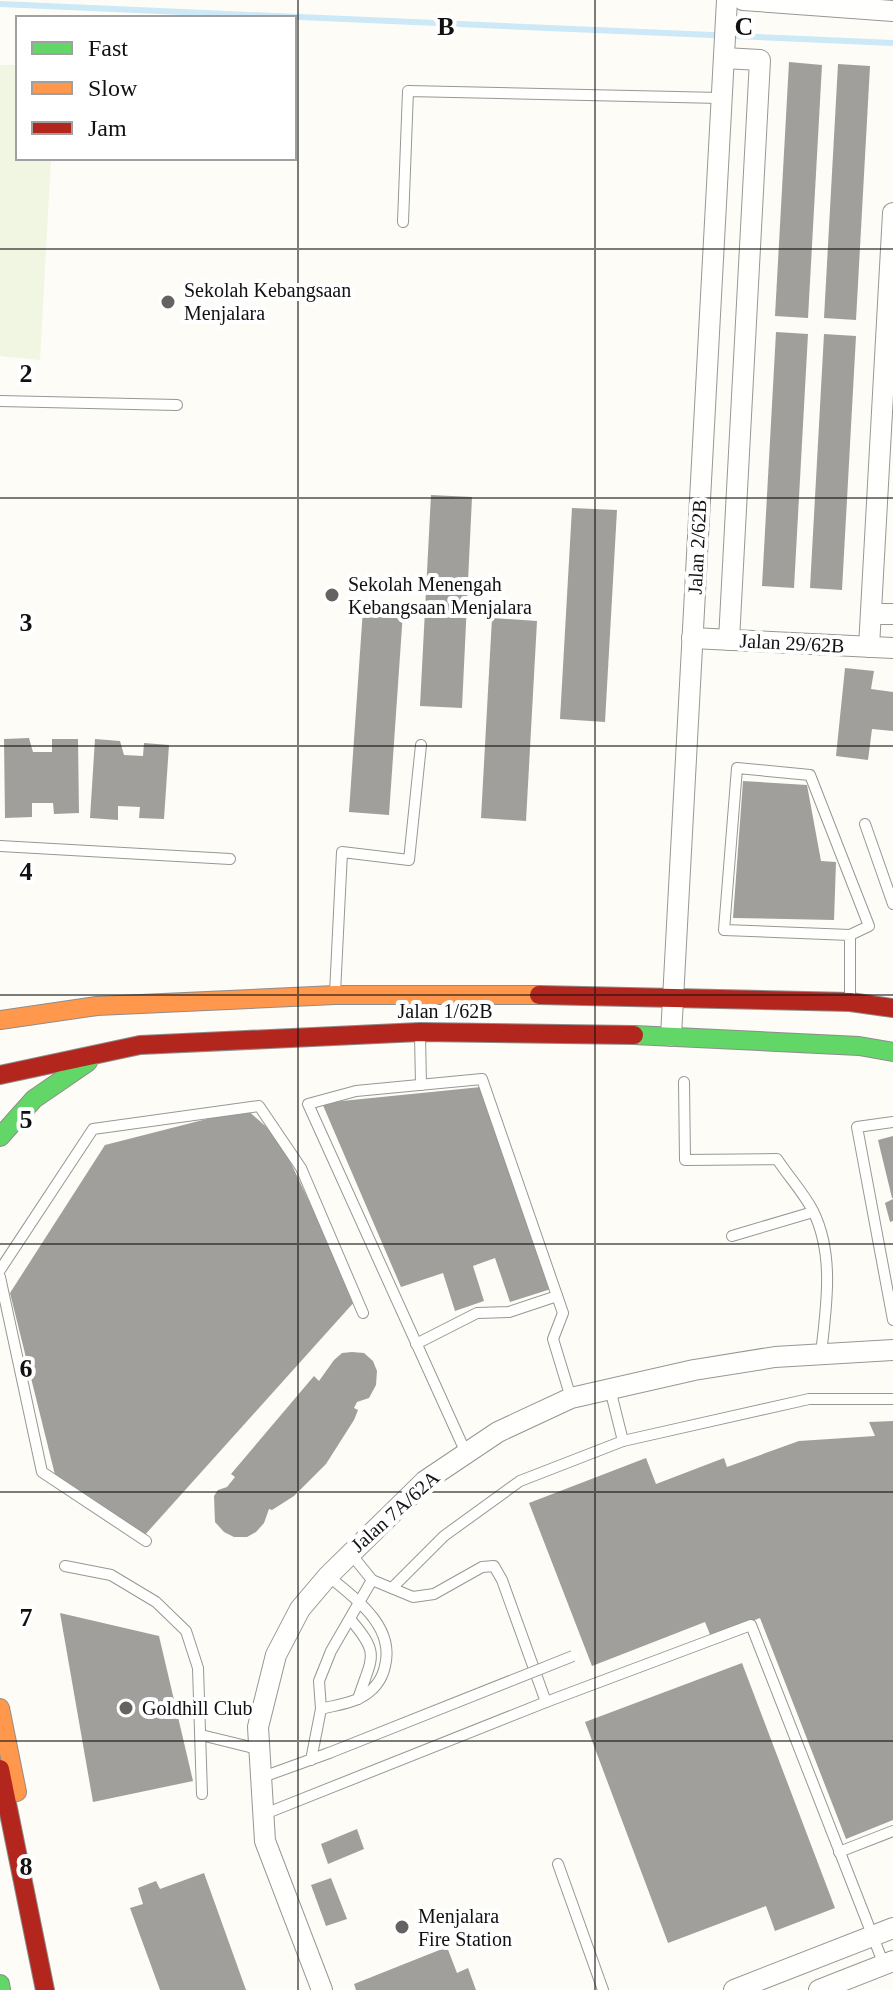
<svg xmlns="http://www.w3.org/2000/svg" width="893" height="1990" viewBox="0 0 893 1990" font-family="'Times New Roman',serif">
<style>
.pitch{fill:#f0f6e1}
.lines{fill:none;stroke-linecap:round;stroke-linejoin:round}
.stream{stroke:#cde8f7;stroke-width:6}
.building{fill:#a19f9c}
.lane-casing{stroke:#979795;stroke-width:12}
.street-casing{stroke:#979795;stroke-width:22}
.fast-casing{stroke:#8e8d8b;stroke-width:20}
.slow-casing{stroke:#8e8d8b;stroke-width:20}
.jam-casing{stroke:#8e8d8b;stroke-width:20}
.lane{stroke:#fffffe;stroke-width:10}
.street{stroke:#fffffe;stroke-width:20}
.fast{stroke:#63d668;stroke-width:18}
.slow{stroke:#ff974d;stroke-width:18}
.jam{stroke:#b3261e;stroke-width:18}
.lane-bridge-casing{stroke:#979795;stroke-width:12;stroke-linecap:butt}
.lane-bridge{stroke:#fffffe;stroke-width:10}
.grid{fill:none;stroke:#111;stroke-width:2;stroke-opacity:0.55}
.poi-dot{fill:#646362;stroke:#fff;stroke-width:3}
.labels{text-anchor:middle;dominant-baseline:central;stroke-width:8;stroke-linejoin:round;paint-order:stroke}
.poi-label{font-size:20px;fill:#111;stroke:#fff;text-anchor:start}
.street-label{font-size:20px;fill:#111;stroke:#fff}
.grid-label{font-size:26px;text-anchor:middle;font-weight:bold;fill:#111;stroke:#fff;stroke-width:8;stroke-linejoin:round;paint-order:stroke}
</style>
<rect width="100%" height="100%" fill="#fdfcf7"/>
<polygon class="pitch" points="0,65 18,65 18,158 51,158 40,360 0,356"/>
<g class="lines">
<polyline class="stream" points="0,4 893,43"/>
</g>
<g class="building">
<polygon points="789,62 822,65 808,318 775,316"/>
<polygon points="838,64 870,66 856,320 824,318"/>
<polygon points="776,332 808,334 794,588 762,586"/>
<polygon points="824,334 856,336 842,590 810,588"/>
<polygon points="431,495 472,497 462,708 420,706"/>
<polygon points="572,508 617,510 605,722 560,719"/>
<polygon points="363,609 403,612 389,815 349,812"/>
<polygon points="492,618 537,621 526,821 481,818"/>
<polygon points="845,668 874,671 871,689 893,692 893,731 872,729 868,760 836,756"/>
<polygon points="29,738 33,752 52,752 52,739 78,739 79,813 54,814 53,803 32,803 32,817 5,818 4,739"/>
<polygon points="95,739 120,741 124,755 143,756 144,743 169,745 164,819 139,818 140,807 118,806 118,820 90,818"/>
<polygon points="743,781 807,785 821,861 836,862 834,920 733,918"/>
<polygon points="481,1087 551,1289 510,1302 495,1258 473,1266 484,1301 455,1311 443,1273 401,1287 322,1103"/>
<polygon points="246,1109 279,1138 356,1300 143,1537 57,1483 10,1293 105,1145"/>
<polygon points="893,1136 893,1198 892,1198 878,1140"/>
<polygon points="893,1199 893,1221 890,1222 885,1203"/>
<polygon points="352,1352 364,1353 373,1361 377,1371 376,1385 369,1398 357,1402 354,1408 358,1410 354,1420 326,1464 294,1496 272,1510 269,1509 264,1523 256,1532 247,1537 234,1537 224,1532 215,1522 214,1496 218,1490 227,1487 235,1477 231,1474 314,1376 319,1381 334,1360 342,1353"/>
<polygon points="893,1421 893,1820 846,1839 760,1618 711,1637 705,1622 592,1666 529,1503 646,1458 656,1484 724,1458 727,1467 799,1441 875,1436 869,1422"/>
<polygon points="60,1613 159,1636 193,1781 93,1802"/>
<polygon points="742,1663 835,1908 775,1931 766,1906 668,1943 585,1722"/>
<polygon points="357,1829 364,1849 328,1864 321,1844"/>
<polygon points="204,1873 246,1990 160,1990 130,1908 143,1904 138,1888 156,1881 160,1889"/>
<polygon points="331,1878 347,1919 326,1926 311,1885"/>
<polygon points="447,1947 457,1973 468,1968 476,1990 356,1990 354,1984"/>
</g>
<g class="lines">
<defs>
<g id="lane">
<polyline points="403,222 408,91 721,98"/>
<polyline points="0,401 177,405"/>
<polyline points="865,824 893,904"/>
<polyline points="0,846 230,859"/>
<polyline points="850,935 869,926 810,775 737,768 724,930 850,935 850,1000"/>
<polyline points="335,993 342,852 409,860 421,745"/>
<polyline points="420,1034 421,1085"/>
<path d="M 684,1082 L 685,1160 L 777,1159 C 788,1176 804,1193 813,1211 C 835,1255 826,1308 821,1354"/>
<polyline points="893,1122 857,1127 893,1320"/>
<polyline points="732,1236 813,1212"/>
<polyline points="0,1270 93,1129 259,1106 301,1168 363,1313"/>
<polyline points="0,1277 42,1472 146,1541"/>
<polyline points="416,1344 477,1313 509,1312 557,1296"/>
<polyline points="610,1389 623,1441"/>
<polyline points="466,1453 308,1104 356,1091 482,1079 563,1313 553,1339 571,1398"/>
<polyline points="351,1554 372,1580 413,1597 434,1594 482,1567 494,1566 502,1580 546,1702 751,1625 884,1965"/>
<polyline points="65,1566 111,1575 156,1602 186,1631 198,1668 202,1794"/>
<polyline points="392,1588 444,1536 520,1481 623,1441 809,1399 893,1399"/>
<path d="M 350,1619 C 381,1655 372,1656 358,1699"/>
<polyline points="321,1709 319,1681 331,1651 372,1580"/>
<polyline points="201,1735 258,1749"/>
<path d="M 311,1760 L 321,1709 C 332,1706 347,1704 358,1699 C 372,1692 382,1681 385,1666 C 395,1626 356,1599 328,1576"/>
<polyline points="260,1778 329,1753"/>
<polyline points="262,1815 546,1702"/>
<polyline points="839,1852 893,1831"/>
<polyline points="558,1864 603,1990"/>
</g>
<g id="street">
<polyline points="743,0 893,11"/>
<polyline points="724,58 760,60 729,640"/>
<polyline points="871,614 893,614"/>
<polyline points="692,638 893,648"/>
<polyline points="869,647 893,213"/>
<polyline points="671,1036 727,0"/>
<polyline points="322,1990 265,1841 258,1727 276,1655 300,1609 328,1576 425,1481 498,1432 571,1398 694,1370 775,1357 893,1350"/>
<polyline points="734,1990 893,1928"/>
<polyline points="819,1990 893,1961"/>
</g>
<g id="fast">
<polyline points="634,1035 859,1046 893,1052"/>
<polyline points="0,1137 34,1099 88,1062"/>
<polyline points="0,1984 1,1990"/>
</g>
<g id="slow">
<polyline points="0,1020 97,1006 335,995 539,995"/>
<polyline points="0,1708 17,1792"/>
</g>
<g id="jam">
<polyline points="539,995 850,1002 893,1008"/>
<polyline points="0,1075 140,1045 420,1032 634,1035"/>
<polyline points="0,1769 45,1990"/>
</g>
</defs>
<use href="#lane" class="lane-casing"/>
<use href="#street" class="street-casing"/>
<use href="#fast" class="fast-casing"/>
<use href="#slow" class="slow-casing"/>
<use href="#jam" class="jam-casing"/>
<use href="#lane" class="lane"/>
<use href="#street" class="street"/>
<use href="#fast" class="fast"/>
<use href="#slow" class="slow"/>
<use href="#jam" class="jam"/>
<defs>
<polyline id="lane-bridge" points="329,1753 573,1656"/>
</defs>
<use href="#lane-bridge" class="lane-bridge-casing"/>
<use href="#lane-bridge" class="lane-bridge"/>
</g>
<path class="grid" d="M 298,0 L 298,1990M 595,0 L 595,1990M 0,249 L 893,249M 0,498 L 893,498M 0,746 L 893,746M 0,995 L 893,995M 0,1244 L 893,1244M 0,1492 L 893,1492M 0,1741 L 893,1741"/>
<g class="poi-dot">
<circle cx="168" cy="302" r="8"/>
<circle cx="332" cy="595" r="8"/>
<circle cx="126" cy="1708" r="8"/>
<circle cx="402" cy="1927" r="8"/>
</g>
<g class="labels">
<g class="poi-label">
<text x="184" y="290">Sekolah Kebangsaan<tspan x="184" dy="23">Menjalara</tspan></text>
<text x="348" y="584">Sekolah Menengah<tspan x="348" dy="23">Kebangsaan Menjalara</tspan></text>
<text x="142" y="1708">Goldhill Club</text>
<text x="418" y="1916">Menjalara<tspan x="418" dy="23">Fire Station</tspan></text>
</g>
<g class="street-label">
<text transform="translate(697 547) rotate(-87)">Jalan 2/62B</text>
<text transform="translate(792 643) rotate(3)">Jalan 29/62B</text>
<text x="445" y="1011">Jalan 1/62B</text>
<text transform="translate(395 1511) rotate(-42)">Jalan 7A/62A</text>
</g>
</g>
<g class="grid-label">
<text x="446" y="35">B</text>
<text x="744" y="35">C</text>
<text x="26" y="382">2</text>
<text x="26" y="631">3</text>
<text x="26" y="880">4</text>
<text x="26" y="1128">5</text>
<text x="26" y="1377">6</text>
<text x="26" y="1626">7</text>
<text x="26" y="1875">8</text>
</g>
<rect x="16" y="16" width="280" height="144" fill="#ffffff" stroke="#a0a0a0" stroke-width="2"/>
<rect x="32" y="42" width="40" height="12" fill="#63d668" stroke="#a0a0a0" stroke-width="2"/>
<text x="88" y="56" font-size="24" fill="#111111">Fast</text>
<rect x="32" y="82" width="40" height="12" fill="#ff974d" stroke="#a0a0a0" stroke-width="2"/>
<text x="88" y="96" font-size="24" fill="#111111">Slow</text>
<rect x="32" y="122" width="40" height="12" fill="#b3261e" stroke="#a0a0a0" stroke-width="2"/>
<text x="88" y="136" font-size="24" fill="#111111">Jam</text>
</svg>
